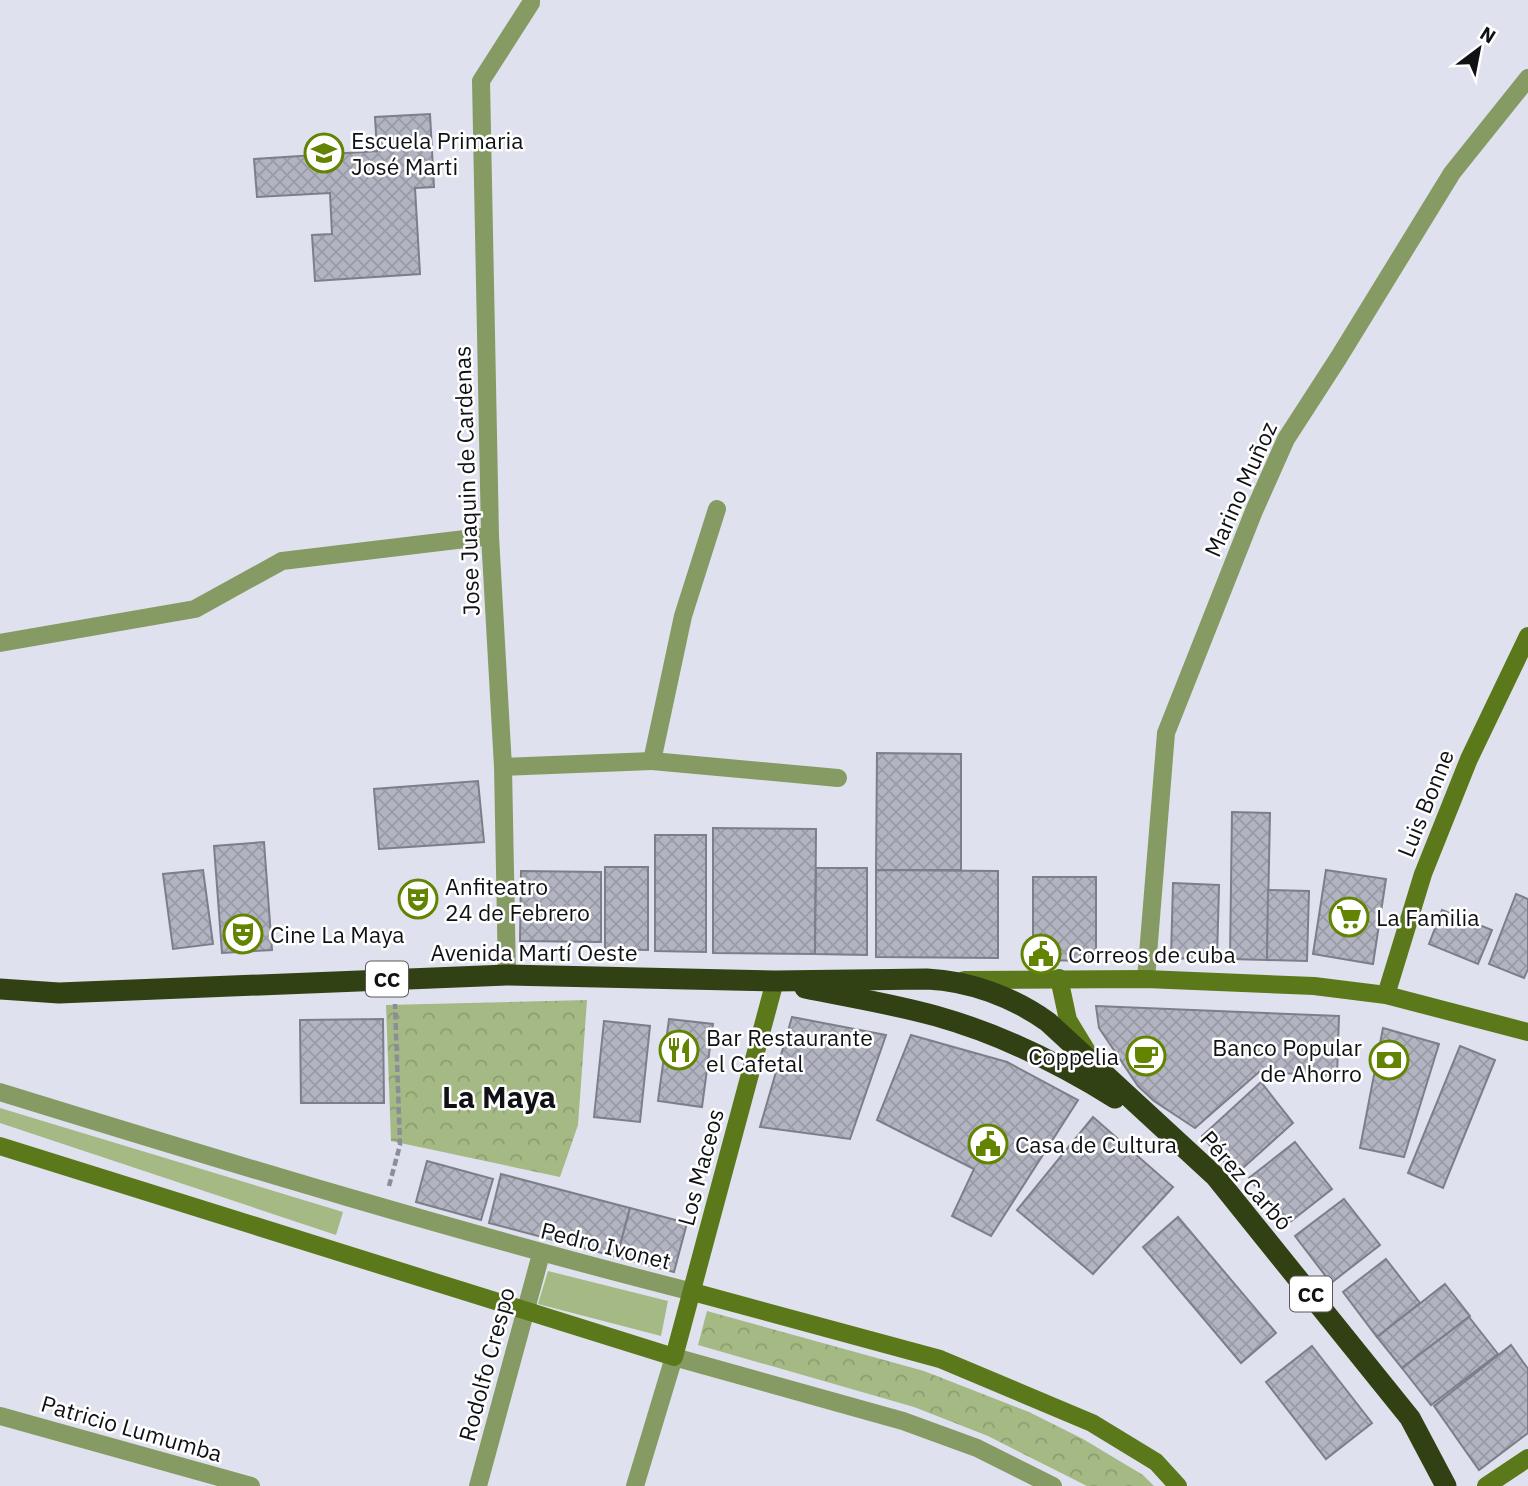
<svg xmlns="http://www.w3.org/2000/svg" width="1528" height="1486" viewBox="0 0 1528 1486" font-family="'IBM Plex Sans',sans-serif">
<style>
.green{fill:#a4b984}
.park{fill:url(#park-crowns)}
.building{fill:url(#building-cross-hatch);stroke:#7c7f89;stroke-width:2}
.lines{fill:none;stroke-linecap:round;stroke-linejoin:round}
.path{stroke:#8c8e97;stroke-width:4.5;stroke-dasharray:7 3.5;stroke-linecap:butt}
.lane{stroke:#869b64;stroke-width:18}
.street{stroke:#869b64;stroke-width:18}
.secondary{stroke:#5b781a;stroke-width:18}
.highway{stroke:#324113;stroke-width:21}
.labels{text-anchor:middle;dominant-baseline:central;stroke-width:5;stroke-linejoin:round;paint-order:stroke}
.shield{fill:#fff;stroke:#58585b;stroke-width:2}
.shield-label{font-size:21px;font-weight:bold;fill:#101115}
.poi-label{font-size:23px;fill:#101115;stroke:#fff;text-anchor:start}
.street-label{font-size:23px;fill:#101115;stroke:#fff}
.district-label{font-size:30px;font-weight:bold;fill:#101115;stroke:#fff}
</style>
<defs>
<pattern id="park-crowns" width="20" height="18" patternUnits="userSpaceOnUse" patternTransform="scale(1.75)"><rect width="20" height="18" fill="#a4b984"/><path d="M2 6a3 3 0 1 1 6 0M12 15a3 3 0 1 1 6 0" fill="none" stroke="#8c9e71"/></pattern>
<pattern id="building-cross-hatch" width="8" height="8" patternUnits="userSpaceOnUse" patternTransform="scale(1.75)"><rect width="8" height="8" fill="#b2b5c1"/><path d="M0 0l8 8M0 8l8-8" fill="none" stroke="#989ba5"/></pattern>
</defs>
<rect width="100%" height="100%" fill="#dfe2ee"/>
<g class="green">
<polygon points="0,1108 343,1212 336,1235 0,1123"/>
<polygon points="548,1271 668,1301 661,1336 538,1304"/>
</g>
<g class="park">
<polygon points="587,1000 578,1125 560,1177 391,1141 386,1005"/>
<polygon points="707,1311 924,1371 1029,1412 1083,1439 1143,1475 1154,1486 1087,1486 988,1436 914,1407 698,1345"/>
</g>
<g class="building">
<polygon points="430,114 434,187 415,188 420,274 315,281 312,235 332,234 330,193 257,197 254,159 377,151 375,117"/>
<polygon points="877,753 961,754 961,870 876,870"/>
<polygon points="478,781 484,842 379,849 374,789"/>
<polygon points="1232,812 1270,813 1267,960 1230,959"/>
<polygon points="713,828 816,829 815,954 713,953"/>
<polygon points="655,835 706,835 706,952 655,951"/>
<polygon points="264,842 272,950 222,953 214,846"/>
<polygon points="605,867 648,867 648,950 605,949"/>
<polygon points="816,868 867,868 867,955 815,954"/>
<polygon points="203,870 213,944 173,949 163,874"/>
<polygon points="876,870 998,871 998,958 876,957"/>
<polygon points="1326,870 1386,879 1373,964 1313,954"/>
<polygon points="521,871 601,872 601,942 520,941"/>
<polygon points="1033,877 1096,877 1096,961 1033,960"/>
<polygon points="1173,883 1219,885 1217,960 1171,958"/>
<polygon points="1268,890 1309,891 1307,961 1267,960"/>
<polygon points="1516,894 1528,899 1528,969 1524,978 1489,964"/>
<polygon points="1442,910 1492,930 1478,964 1429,944"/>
<polygon points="1096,1006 1339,1016 1337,1076 1259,1072 1195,1128 1154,1101 1138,1086 1099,1028"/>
<polygon points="792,1017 886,1035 850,1139 760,1127"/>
<polygon points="383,1019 384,1103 301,1103 300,1020"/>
<polygon points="669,1019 713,1024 702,1107 658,1101"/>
<polygon points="604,1021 650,1026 640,1122 594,1117"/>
<polygon points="1383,1028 1439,1044 1404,1157 1360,1148"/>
<polygon points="911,1035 1007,1062 1078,1100 991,1236 952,1216 974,1169 877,1120"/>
<polygon points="1460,1046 1495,1060 1443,1188 1408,1173"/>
<polygon points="1261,1082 1293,1123 1235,1175 1202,1136"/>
<polygon points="1093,1117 1173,1187 1093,1274 1017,1210"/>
<polygon points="1295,1142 1332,1189 1286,1225 1249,1178"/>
<polygon points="427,1161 493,1179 481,1220 416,1202"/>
<polygon points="501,1174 630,1208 617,1257 489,1223"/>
<polygon points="1344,1199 1380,1245 1331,1283 1295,1236"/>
<polygon points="630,1208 687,1223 674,1272 617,1257"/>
<polygon points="1178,1217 1276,1333 1241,1363 1143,1247"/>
<polygon points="1386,1259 1420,1303 1377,1337 1343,1292"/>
<polygon points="1445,1284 1470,1316 1402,1368 1377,1337"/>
<polygon points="1469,1317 1498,1354 1431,1405 1402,1368"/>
<polygon points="1511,1345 1528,1369 1528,1433 1479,1470 1434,1406"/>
<polygon points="1312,1346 1372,1423 1326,1459 1266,1382"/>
</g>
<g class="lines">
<polyline class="path" points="389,1186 400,1145 395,1004"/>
<polyline class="lane" points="717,509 683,616 652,761 838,778"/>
<g class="street">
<polyline points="0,643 195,609 282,561 490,536"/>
<polyline points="503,767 652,761"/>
<polyline points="507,975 503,767 490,536 481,81 531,3 531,0"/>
<polyline points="1146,979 1166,733 1254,511 1286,439 1339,357 1452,173 1528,78"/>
<path d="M 0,1092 C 230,1163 460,1233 693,1292"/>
<polyline points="0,1416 251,1486"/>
<polyline points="478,1486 541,1254"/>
<polyline points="635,1486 674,1357 903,1421 977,1448 1053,1486"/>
</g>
<g class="secondary">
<polyline points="1059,978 1068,1020 1088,1053"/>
<polyline points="964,980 1146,979 1314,986 1386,995 1528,1032"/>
<polyline points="1386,995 1423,874 1469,759 1528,636"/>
<polyline points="0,1146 674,1357 775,981"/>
<polyline points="693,1292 940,1359 1092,1423 1156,1462 1178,1486"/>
<polyline points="1486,1486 1528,1458"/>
</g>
<g class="highway">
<path d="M 805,988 C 849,997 893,1004 936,1016 C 1000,1034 1059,1063 1115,1098"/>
<path d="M 0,989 L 59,993 L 507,975 L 775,981 L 927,979 C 970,981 1013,997 1048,1022 L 1215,1176 L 1410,1418 L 1446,1486"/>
</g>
</g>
<defs>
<symbol id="school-ring" viewBox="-11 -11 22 22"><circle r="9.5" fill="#fff" stroke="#628400" stroke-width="1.5"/><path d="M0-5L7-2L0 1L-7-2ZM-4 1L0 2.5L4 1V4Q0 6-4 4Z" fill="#628400"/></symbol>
<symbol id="theatre-ring" viewBox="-11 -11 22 22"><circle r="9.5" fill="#fff" stroke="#628400" stroke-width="1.5"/><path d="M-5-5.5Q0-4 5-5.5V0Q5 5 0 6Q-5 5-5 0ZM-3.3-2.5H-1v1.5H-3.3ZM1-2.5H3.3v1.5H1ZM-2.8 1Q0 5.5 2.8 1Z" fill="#628400"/></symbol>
<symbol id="supermarket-ring" viewBox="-11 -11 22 22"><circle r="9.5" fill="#fff" stroke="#628400" stroke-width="1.5"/><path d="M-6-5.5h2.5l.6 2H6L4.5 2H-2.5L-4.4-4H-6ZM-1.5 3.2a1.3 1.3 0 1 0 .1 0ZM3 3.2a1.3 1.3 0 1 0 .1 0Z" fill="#628400"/></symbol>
<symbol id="civic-ring" viewBox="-11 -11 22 22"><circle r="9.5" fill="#fff" stroke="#628400" stroke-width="1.5"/><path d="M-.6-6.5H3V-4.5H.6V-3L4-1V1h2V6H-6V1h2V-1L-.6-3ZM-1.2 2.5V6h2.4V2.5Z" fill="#628400"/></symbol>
<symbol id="restaurant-ring" viewBox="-11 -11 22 22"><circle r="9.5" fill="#fff" stroke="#628400" stroke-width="1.5"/><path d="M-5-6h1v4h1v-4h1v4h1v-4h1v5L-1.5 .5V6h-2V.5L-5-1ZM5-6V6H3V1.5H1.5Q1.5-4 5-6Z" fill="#628400"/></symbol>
<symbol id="cafe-ring" viewBox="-11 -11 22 22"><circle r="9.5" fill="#fff" stroke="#628400" stroke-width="1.5"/><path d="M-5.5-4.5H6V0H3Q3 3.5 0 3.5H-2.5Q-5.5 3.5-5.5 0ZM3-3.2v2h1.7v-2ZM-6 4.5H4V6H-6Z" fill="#628400"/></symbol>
<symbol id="bank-ring" viewBox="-11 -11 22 22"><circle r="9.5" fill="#fff" stroke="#628400" stroke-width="1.5"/><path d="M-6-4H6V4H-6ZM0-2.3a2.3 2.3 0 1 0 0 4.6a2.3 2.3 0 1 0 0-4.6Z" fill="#628400"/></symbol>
</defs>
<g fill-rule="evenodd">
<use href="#school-ring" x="302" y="131" width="44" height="44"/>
<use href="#theatre-ring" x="396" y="877" width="44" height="44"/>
<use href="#supermarket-ring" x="1327" y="895" width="44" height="44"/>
<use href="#theatre-ring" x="221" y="912" width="44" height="44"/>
<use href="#civic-ring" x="1019" y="932" width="44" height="44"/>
<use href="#restaurant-ring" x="657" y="1028" width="44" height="44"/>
<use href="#cafe-ring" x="1124" y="1034" width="44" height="44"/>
<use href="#bank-ring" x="1367" y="1038" width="44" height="44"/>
<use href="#civic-ring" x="966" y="1122" width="44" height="44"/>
</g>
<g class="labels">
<g class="shield">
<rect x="366" y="961.5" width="42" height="35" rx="5"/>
<rect x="1290" y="1276.5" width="42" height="35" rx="5"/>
</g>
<g class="shield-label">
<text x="387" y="979">CC</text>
<text x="1311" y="1294">CC</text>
</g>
<g class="poi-label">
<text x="351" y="140">Escuela Primaria<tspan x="351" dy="26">José Marti</tspan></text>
<text x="445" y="886">Anfiteatro<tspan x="445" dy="26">24 de Febrero</tspan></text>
<text x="1376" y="917">La Familia</text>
<text x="270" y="934">Cine La Maya</text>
<text x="1068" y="954">Correos de cuba</text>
<text x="706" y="1037">Bar Restaurante<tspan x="706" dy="26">el Cafetal</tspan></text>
<text x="1362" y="1047" text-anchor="end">Banco Popular<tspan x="1362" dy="26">de Ahorro</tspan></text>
<text x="1119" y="1056" text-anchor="end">Coppelia</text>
<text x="1015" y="1144">Casa de Cultura</text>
</g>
<g class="street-label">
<text transform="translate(466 481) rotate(-92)">Jose Juaquin de Cardenas</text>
<text transform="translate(1240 489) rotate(-66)">Marino Muñoz</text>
<text transform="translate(1425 803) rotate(-68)">Luis Bonne</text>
<text x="534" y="952">Avenida Martí Oeste</text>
<text transform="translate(700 1167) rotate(-75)">Los Maceos</text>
<text transform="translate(1247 1180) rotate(48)">Pérez Carbó</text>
<text transform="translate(606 1245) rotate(14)">Pedro Ivonet</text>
<text transform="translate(486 1364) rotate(-75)">Rodolfo Crespo</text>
<text transform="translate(132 1428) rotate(16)">Patricio Lumumba</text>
</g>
<g class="district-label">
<text x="499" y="1096">La Maya</text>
</g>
</g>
<g transform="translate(1479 49) rotate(32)" stroke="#ffffff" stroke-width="5" paint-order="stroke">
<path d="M0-5L12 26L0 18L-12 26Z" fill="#101115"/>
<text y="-10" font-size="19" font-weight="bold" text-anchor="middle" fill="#101115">N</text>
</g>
</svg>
